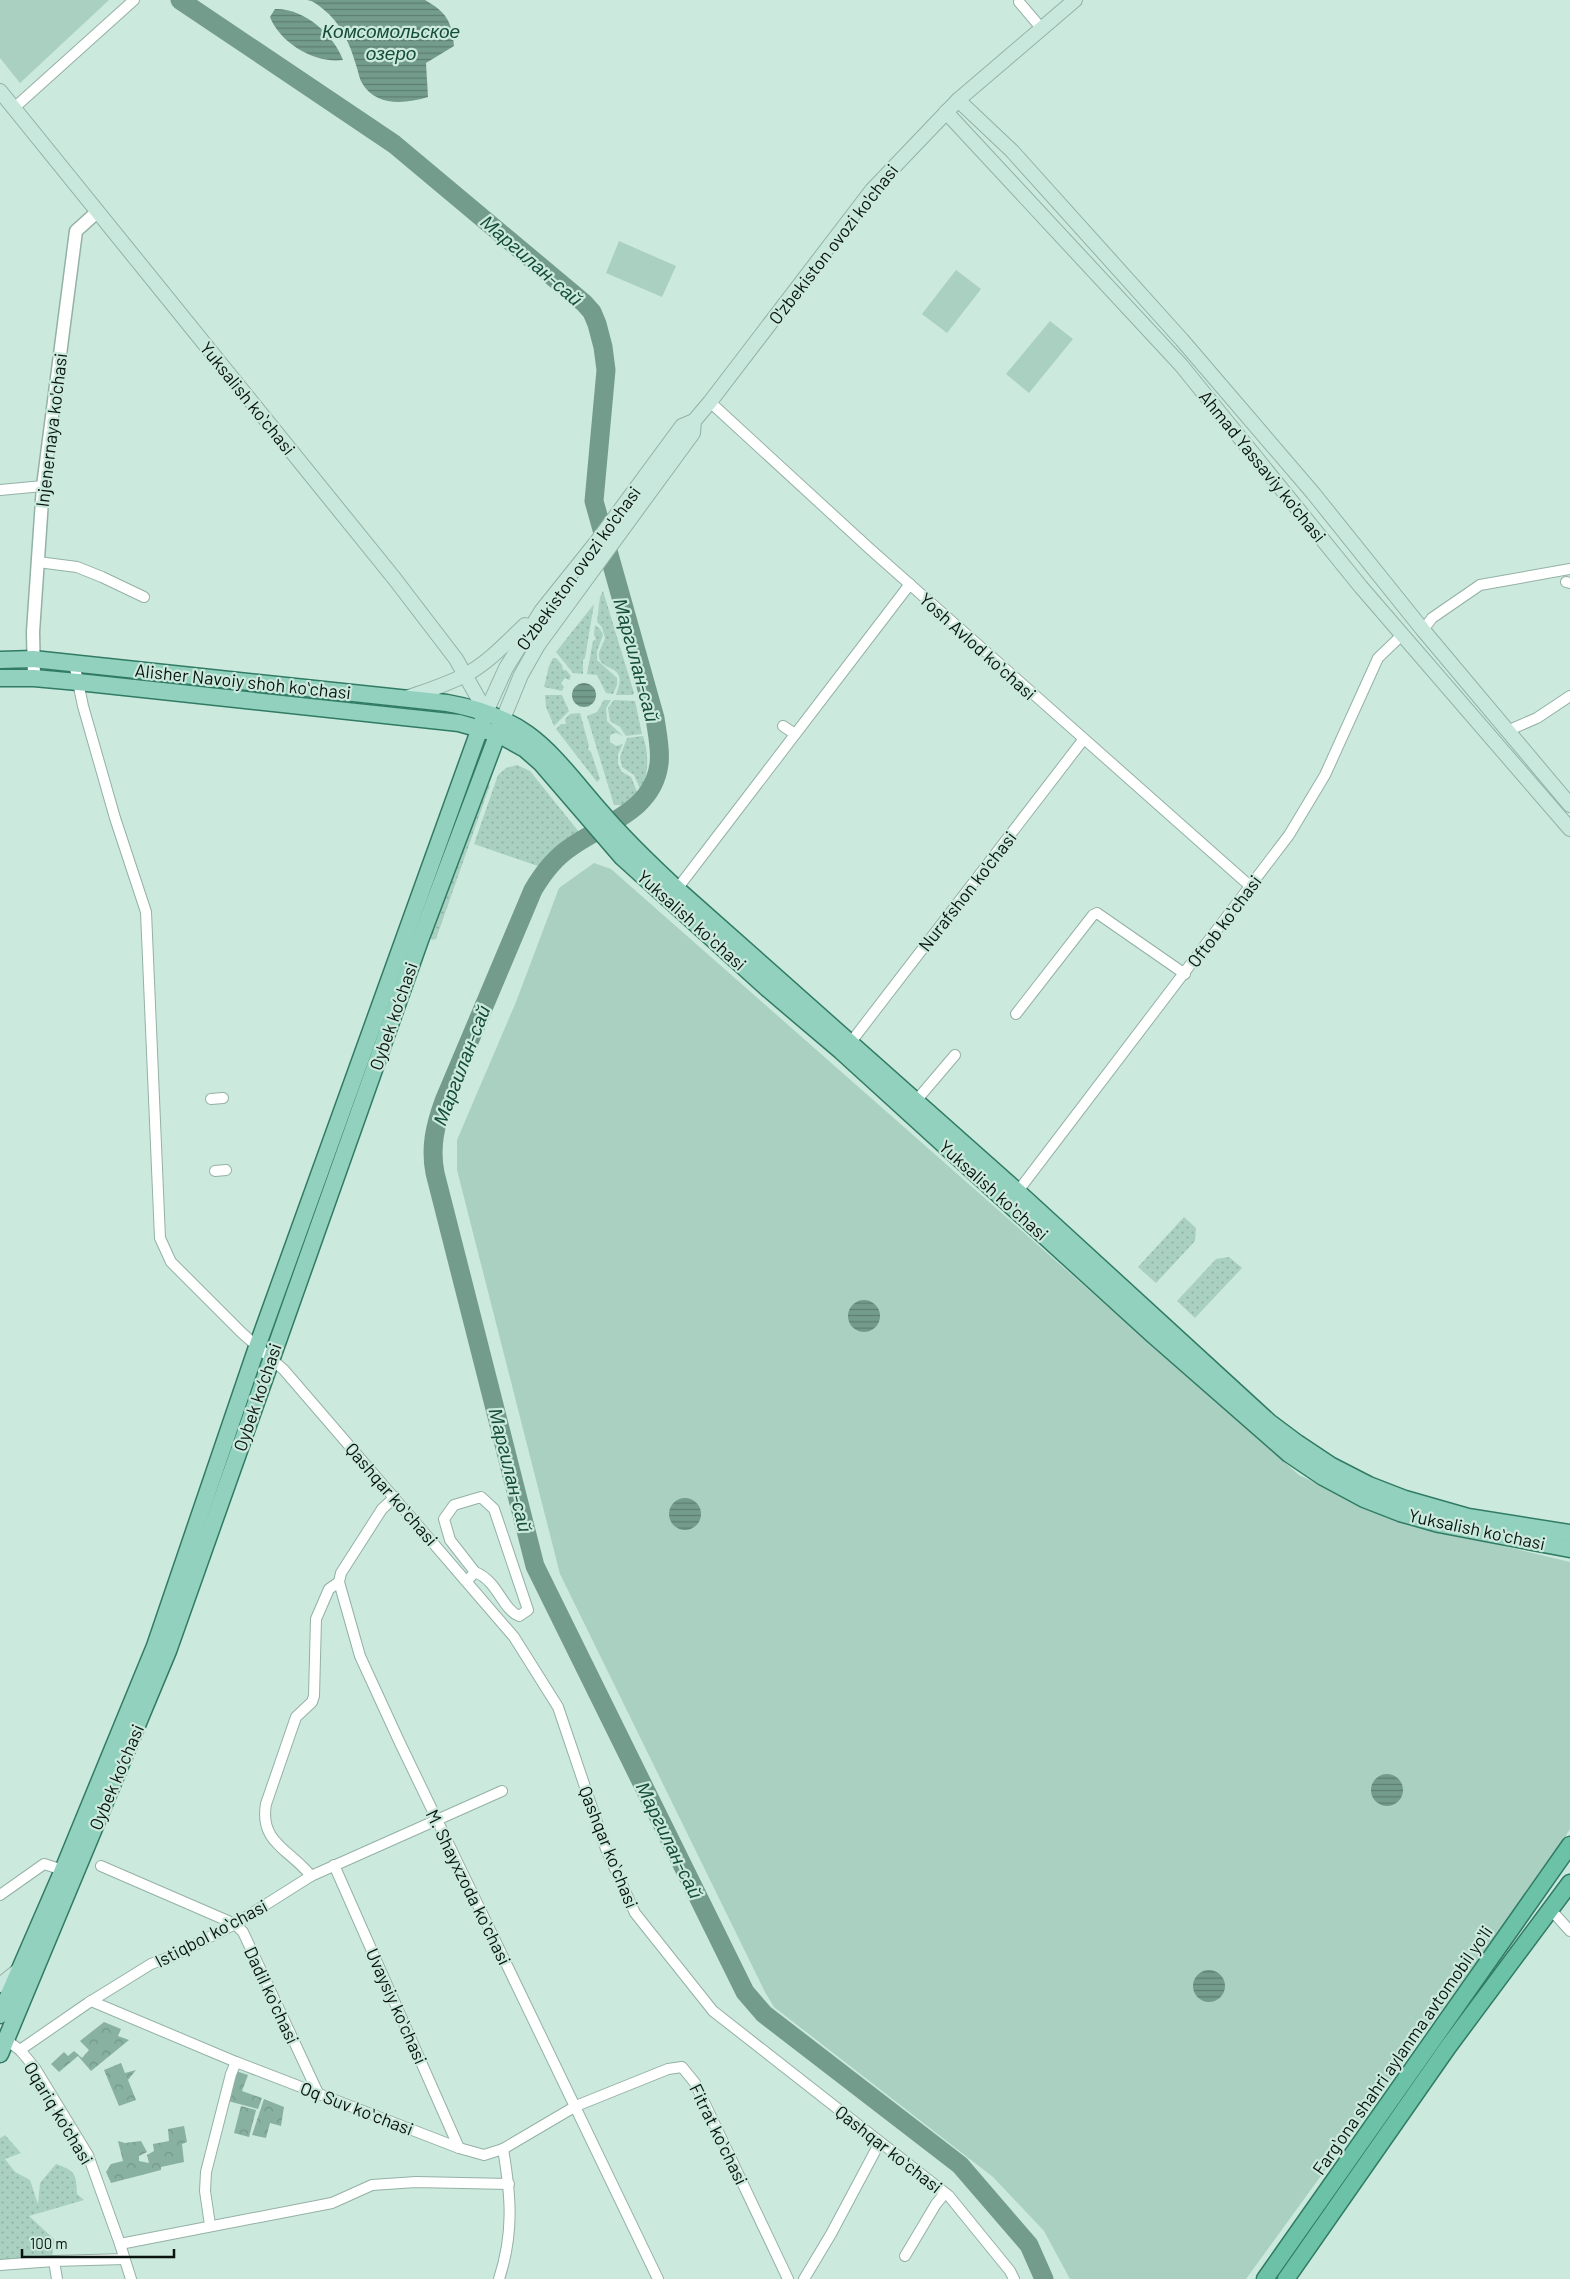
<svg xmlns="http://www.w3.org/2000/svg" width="1570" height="2279" viewBox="0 0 1570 2279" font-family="Barlow,sans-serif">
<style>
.grass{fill:url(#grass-dots)}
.forest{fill:url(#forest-crowns)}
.park{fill:#a9d0c1}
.water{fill:url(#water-rules)}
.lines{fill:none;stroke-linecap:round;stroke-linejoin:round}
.river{stroke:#739c8c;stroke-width:19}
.minor-casing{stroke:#94b1a5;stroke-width:12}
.tertiary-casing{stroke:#94b1a5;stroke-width:15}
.secondary-casing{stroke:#94b1a5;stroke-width:16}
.primary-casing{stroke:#317b64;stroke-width:19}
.trunk-casing{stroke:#317b64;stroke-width:19}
.minor{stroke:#fff;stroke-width:10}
.tertiary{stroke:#fff;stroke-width:12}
.secondary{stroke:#c8e8de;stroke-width:14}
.primary{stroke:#91d1bd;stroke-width:16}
.trunk{stroke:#6cc2a7;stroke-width:16}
.labels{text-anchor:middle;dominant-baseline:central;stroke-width:4.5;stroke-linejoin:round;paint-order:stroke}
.street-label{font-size:18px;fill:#091410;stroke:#cbe9dd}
.water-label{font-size:19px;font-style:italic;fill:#154c3b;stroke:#cbe9dd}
</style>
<defs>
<pattern id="grass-dots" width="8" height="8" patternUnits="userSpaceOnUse" patternTransform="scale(1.25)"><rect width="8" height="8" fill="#a9d0c1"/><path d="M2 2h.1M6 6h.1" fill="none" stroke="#90b2a5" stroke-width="1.8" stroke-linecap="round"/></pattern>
<pattern id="forest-crowns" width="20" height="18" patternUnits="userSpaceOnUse" patternTransform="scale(1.25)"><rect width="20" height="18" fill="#88b1a1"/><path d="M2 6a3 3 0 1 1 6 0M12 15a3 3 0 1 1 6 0" fill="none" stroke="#74978a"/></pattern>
<pattern id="water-rules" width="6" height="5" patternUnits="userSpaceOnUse" patternTransform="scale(1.25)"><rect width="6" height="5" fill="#739c8c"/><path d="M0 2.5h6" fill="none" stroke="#5d7e71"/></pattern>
</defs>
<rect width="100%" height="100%" fill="#cbe9dd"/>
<g class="grass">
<path d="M 603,591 L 634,693 L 633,695 L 616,695 C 630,663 602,673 599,657 C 598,650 604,644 605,638 L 602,627 L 597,622 L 600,597 Z"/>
<polygon points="594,604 585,658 583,660 583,674 573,673 556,652"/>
<polygon points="595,625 600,629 603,635 597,651 597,660 617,678 617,685 613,694 606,693 597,675 587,674 593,641 596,639 594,635"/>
<polygon points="553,658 556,658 562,665 563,670 566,670 571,676 569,680 565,678 561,683 564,687 562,691 544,687 549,666"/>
<polygon points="545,695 562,695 569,711 554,726 546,707"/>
<path d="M 604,700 L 611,700 L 606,708 L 607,721 L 623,736 C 619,735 616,730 610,736 L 610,742 L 616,746 L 623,744 L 618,754 L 618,764 L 622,772 L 631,777 L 638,794 L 625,805 L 614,805 L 587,716 L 597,712 Z"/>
<polygon points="614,700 635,701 642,734 626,736 620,727 610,721 608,708"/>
<polygon points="580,713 589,746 588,749 591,752 600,779 597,782 556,729 561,724 566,724 565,719 570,714"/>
<path d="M 643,736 C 649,754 649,774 641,791 L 634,775 L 622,767 L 620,757 L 627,738 Z"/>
<polygon points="517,765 530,771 579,832 550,852 538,866 474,844 498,775 506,768"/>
<polygon points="484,784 490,785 436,939 432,940 430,937"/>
<polygon points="1184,1217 1196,1228 1195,1241 1156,1283 1138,1267"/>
<polygon points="1229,1257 1242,1268 1195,1318 1177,1301 1216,1259"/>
<path d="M 5,2135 L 21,2153 L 5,2159 L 15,2172 L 30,2180 L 38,2204 L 40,2183 L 56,2164 C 76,2171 76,2174 77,2194 L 84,2200 L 29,2216 L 54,2239 L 52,2257 L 0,2263 L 0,2138 Z"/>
</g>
<g class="forest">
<polygon points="104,2022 121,2029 118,2036 129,2040 91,2071 78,2056 59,2072 51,2064 64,2052 68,2056 74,2051 82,2058 89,2050 80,2041"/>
<polygon points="121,2063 125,2073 136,2070 128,2080 136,2100 119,2106 104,2070"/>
<polygon points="236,2071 248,2075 242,2091 262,2098 258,2109 228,2101"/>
<polygon points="264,2099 284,2107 281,2126 270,2123 266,2138 252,2135"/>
<polygon points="241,2106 256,2110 249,2137 234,2133"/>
<polygon points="184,2126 187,2142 182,2144 184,2162 161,2167 161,2170 111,2183 106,2172 111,2164 123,2161 118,2141 125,2143 141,2141 147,2152 139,2156 139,2161 149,2163 147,2155 154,2151 153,2144 169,2141 168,2129"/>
</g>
<g class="park">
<polygon points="0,0 109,0 20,83 0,58"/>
<polygon points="619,241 676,266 662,297 606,273"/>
<polygon points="956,270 981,289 947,333 922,314"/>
<polygon points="1050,321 1073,339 1029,393 1006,374"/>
<polygon points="594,863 611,869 1299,1475 1387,1518 1570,1562 1570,1829 1553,1856 1246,2279 1070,2279 1044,2231 993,2177 774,2007 765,1992 560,1574 457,1170 457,1140 516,1002 559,888"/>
</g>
<g class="water">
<path d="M 307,0 L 425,0 C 446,12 452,21 454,46 L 426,63 L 428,97 C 405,104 376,107 362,83 C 359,78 358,70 356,65 C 350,44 341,23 323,9 C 318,5 314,1 307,0 Z"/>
<path d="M 275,9 C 304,8 333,34 343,60 C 315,64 280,43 270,17 Z"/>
<circle cx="584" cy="695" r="12"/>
<circle cx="864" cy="1316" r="16"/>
<circle cx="685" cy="1514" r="16"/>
<circle cx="1387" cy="1790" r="16"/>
<circle cx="1209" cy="1986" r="16"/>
</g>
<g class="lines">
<path class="river" d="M 180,0 L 394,144 L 584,303 L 592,312 L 597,324 L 603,347 L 606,370 L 594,501 L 655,718 C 657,733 661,749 659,764 C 653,811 605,823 571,847 C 554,858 543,873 533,890 L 444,1101 C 435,1126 430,1147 435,1173 L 535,1566 L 745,1992 L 764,2014 L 960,2165 L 1029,2245 L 1044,2279"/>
<defs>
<g id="minor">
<polyline points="1019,2 1042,29"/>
<polyline points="14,108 134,0"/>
<polyline points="710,402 870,549 1250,886"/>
<polyline points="0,490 43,486"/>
<polyline points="38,562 77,567 102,577 144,597"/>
<polyline points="1566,582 1570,583"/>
<polyline points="1423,630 1432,618 1480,585 1570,569"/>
<polyline points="74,663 83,706 115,818 146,912 160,1238 171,1262 242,1333 284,1370 514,1637 558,1707 606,1849 635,1913 713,2011 949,2196 1010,2271 1014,2279"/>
<polyline points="783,726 795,734"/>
<polyline points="1507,731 1537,718 1570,696"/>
<polyline points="677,889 910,584"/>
<polyline points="1016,1014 1093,915 1097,913 1185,974"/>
<polyline points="851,1042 1083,740"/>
<polyline points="211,1099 223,1098"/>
<polyline points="915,1102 955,1055"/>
<polyline points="215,1171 226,1170"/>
<polyline points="1015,1195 1289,835 1325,775 1378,658 1402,635"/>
<polyline points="395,1497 382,1509 341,1573 339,1582 360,1656 399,1741 658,2279"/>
<path d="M 467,1581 L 475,1572 L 450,1540 L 444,1519 L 454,1505 L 481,1497 L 494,1509 L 528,1610 L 519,1616 C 502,1609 498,1581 475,1572"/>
<polyline points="334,1865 459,2148"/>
<polyline points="101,1866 235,1924 243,1932 318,2093"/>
<path d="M 311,1876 C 291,1850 259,1843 266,1804 L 296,1717 L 312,1702 L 314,1696 L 316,1619 L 329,1589 L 339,1582"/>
<polyline points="0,1895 44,1864 63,1870"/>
<polyline points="1551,1910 1570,1931"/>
<path d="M 91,2001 L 236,2062 L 459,2148 L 484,2155 L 503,2149 C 511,2196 514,2233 499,2279"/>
<polyline points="6,2040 20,2050 35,2068 88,2155 120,2244 131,2279"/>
<polyline points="20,2050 88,2003 151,1964 175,1955 235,1924 311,1876 502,1791"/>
<polyline points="503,2149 576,2106 668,2069 682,2067 695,2083 788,2279"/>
<polyline points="210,2225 205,2191 206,2172 231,2074 236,2062"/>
<polyline points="120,2244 332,2203 372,2185 416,2182 509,2184"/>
<polyline points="905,2256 936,2204 945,2193"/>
<polyline points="0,2265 54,2261"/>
<polyline points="57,2279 54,2261 125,2259"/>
<polyline points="804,2279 831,2234 880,2142"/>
</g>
<polyline id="tertiary" points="34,678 33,632 43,486 76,231 97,212"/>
<g id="secondary">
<polyline points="0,91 394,578 456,659 486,712"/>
<polyline points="958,100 1012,151 1182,340 1313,493 1423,630 1570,805"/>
<polyline points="946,112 1181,365 1361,587 1570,829"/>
<path d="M 406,698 C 426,691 446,685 465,675 C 488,663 506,643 525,625"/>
<polyline points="486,712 506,668 542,610 598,540 682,426 694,421 710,402 872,190 958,100 1075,0"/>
<polyline points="503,719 521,675 538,645 693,433 694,421"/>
<polyline points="0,1985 20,1969"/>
</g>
<g id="primary">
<path d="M 0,660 L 33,659 L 447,703 C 531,718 549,752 601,812 C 625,840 650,864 677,889 L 1018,1192 L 1269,1422 L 1297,1443 L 1330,1465 L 1369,1485 L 1405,1499 L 1468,1517 L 1570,1533"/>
<polyline points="0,678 34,678 78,682 459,723 498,734 525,749 541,763 622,857 768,989 841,1051 1152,1334 1289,1454 1323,1477 1364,1499 1400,1513 1439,1524 1570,1549"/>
<polyline points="0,2015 63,1870 155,1646 257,1347 484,717"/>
<polyline points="0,2054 168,1651 420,940 501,725"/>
</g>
<g id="trunk">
<polyline points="1265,2279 1570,1845"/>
<polyline points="1286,2279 1448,2047 1570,1883"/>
</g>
</defs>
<use href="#minor" class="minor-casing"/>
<use href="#tertiary" class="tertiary-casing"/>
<use href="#secondary" class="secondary-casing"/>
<use href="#primary" class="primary-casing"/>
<use href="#trunk" class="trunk-casing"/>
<use href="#minor" class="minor"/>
<use href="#tertiary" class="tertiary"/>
<use href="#secondary" class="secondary"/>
<use href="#primary" class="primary"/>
<use href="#trunk" class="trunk"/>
</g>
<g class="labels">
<g class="street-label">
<text transform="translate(833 244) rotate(-52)">O'zbekiston ovozi ko'chasi</text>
<text transform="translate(248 398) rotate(51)">Yuksalish koʻchasi</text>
<text transform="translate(51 430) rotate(-83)">Injenernaya ko'chasi</text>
<text transform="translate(1263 466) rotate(51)">Ahmad Yassaviy ko'chasi</text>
<text transform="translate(578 568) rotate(-54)">O'zbekiston ovozi ko'chasi</text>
<text transform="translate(978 646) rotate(42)">Yosh Avlod koʻchasi</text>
<text transform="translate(243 681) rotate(6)">Alisher Navoiy shoh koʻchasi</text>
<text transform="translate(967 891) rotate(-52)">Nurafshon ko'chasi</text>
<text transform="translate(692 920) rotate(42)">Yuksalish koʻchasi</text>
<text transform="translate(1224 921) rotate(-53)">Oftob koʻchasi</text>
<text transform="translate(393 1016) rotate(-71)">Oybek ko‘chasi</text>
<text transform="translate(994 1190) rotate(42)">Yuksalish koʻchasi</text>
<text transform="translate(257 1397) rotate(-71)">Oybek ko‘chasi</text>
<text transform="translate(392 1494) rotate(49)">Qashqar koʻchasi</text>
<text transform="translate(1477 1529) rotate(12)">Yuksalish koʻchasi</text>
<text transform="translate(116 1777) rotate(-67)">Oybek ko‘chasi</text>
<text transform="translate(609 1847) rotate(68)">Qashqar koʻchasi</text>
<text transform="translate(469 1887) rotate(64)">M. Shayxzoda koʻchasi</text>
<text transform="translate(211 1933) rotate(-28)">Istiqbol koʻchasi</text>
<text transform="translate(272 1995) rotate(65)">Dadil koʻchasi</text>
<text transform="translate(397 2006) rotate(66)">Uvaysiy koʻchasi</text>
<text transform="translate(1402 2050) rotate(-55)">Fargʻona shahri aylanma avtomobil yoʻli</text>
<text transform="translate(357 2108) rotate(21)">Oq Suv koʻchasi</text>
<text transform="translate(59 2113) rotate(59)">Oqariq ko'chasi</text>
<text transform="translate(719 2134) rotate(64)">Fitrat koʻchasi</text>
<text transform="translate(889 2149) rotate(38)">Qashqar koʻchasi</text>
</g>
<g class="water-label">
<text x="391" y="30">Комсомольское<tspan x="391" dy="22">озеро</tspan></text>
<text transform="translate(532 260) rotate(41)">Маргилан-сай</text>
<text transform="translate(637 660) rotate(75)">Маргилан-сай</text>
<text transform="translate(461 1065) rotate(-69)">Маргилан-сай</text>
<text transform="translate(511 1470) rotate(76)">Маргилан-сай</text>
<text transform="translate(670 1840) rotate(64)">Маргилан-сай</text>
</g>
</g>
<path d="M22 2249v8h152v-8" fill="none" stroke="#091410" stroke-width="2.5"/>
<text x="30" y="2249" font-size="15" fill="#091410" stroke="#cbe9dd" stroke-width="4" paint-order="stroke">100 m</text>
</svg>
